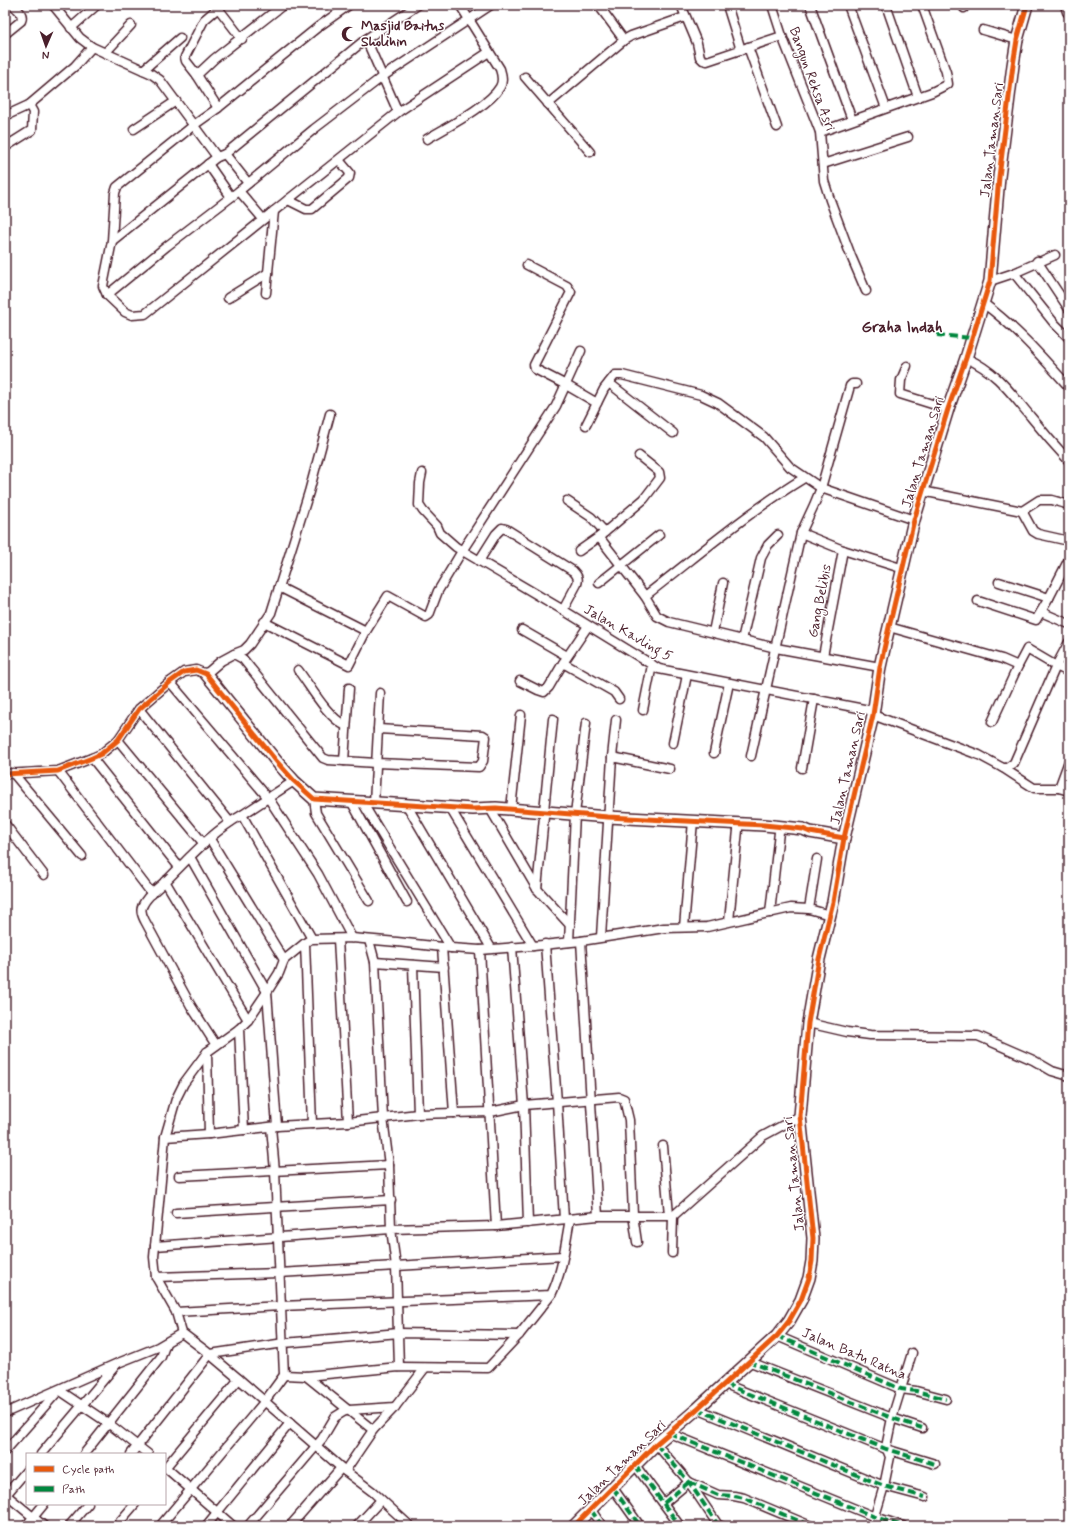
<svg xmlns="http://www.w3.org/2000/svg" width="1074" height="1531" viewBox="0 0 1074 1531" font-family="Mynerve,sans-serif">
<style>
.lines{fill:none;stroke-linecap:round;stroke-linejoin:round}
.street-casing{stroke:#4a1f2b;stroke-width:11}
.secondary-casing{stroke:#4a1f2b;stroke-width:14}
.street{stroke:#fff;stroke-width:8}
.secondary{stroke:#fff;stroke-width:11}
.quiet{stroke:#00873e;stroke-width:4;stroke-dasharray:8 4;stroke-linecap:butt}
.cycleway-casing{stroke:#fff;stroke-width:8}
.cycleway{stroke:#e8590c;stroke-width:5}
.labels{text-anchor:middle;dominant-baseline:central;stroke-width:3;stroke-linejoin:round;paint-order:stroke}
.poi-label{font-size:14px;font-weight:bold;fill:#4a1f2b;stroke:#fff;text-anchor:start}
.street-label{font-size:14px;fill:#4a1f2b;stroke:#fff}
.quarter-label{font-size:16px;font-weight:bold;fill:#4a1f2b;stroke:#fff}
</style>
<rect width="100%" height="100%" fill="#fff"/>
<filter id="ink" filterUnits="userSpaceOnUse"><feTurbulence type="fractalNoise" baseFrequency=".025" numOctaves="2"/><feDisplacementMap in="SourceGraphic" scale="8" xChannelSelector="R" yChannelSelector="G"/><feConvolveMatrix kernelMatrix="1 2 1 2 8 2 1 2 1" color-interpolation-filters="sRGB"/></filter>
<g filter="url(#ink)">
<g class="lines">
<defs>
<g id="street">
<polyline points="53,5 80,38 92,47 150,73 160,80 217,157"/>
<polyline points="349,5 318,27 218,108 194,125 117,187 115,193 112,241 103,286 107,295 125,312 132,315 145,314 398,112 489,52"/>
<polyline points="681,5 697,43 700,57 703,60 707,61 782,36"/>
<polyline points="727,5 741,50"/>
<polyline points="772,5 782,36 820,132 824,181 830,200 851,256 866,291"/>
<polyline points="810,5 852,120"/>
<polyline points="848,5 886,108"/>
<polyline points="886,5 918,97"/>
<polyline points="963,5 964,8"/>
<polyline points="1065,5 1067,12 1069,14"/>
<polyline points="599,6 624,40 631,36 685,17"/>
<polyline points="71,28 97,5"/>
<polyline points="983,30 1017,40"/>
<path d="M 5,34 L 21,21 C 24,14 18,10 13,5"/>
<polyline points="366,39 398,112"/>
<polyline points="748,47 777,127"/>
<polyline points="105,53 131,25"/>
<polyline points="143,70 180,38"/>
<polyline points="197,75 186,61 185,57 204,20 218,8 242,39"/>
<polyline points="525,77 590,152"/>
<polyline points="548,104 624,40"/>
<polyline points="218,108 197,75 214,59 283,5"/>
<polyline points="5,116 29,105"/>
<polyline points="134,129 176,101"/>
<polyline points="820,132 932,92 948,84 946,72 922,5"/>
<path d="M 427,139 C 447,127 489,106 500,87 C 503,82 502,75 500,69 L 460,5"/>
<polyline points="5,147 32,130 33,112 29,105 75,66 92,47"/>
<polyline points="225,154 248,183"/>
<polyline points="208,164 231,197"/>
<polyline points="823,164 908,137"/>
<polyline points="239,191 263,219"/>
<polyline points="288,200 306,209 312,209 349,178 350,173 339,160"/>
<polyline points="112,241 217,157 225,154 366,39 418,5"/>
<polyline points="1037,261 1069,309"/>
<polyline points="527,265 567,286 571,292 534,365 535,369 566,385 597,403"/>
<polyline points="1014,273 1054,323 1069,338"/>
<polyline points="990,281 1014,273 1055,255"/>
<polyline points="266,293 274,211"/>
<polyline points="107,295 167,246 239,191 314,129 382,77 491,5"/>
<polyline points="228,298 268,273"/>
<path d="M 983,303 C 1016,327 1042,357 1069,387"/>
<path d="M 966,358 C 997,372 1010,392 1031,417 C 1043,432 1056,447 1069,461"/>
<polyline points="907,366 901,380 900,394 948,409"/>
<polyline points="609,383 673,433"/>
<polyline points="586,425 604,389 615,375 622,375 701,395 718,403 764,437 790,467 821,488 914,520"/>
<polyline points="422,473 420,483 419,505 423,511 437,526 440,533 456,547 563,610 659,669 874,711"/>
<path d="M 804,478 C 748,512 697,556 645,596 L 657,616 L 669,622 L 776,648 L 880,667"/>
<polyline points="922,491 1022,511 1039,500 1052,500 1069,505"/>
<polyline points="567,501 591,517 605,532 599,537 645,596"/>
<polyline points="1022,511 1033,531 1038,534 1069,541"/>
<polyline points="605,532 644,499 660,478 659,472 639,456"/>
<polyline points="801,533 843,550 904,569"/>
<polyline points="579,551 599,537"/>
<path d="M 479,561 L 496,534 L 502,528 L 506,529 L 573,571 C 577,575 579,578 577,584 L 563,610"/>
<polyline points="999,582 1049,598"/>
<polyline points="599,583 659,535"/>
<polyline points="978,601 1036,620 1049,598 1069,559"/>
<polyline points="1041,612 1069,624"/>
<polyline points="264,622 349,665 366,631 279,587"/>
<polyline points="588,626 563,663 614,692 619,699"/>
<polyline points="522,630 567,656"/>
<polyline points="366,631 388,596 426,617 429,615 438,591 462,551 556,406 581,351"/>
<polyline points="713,632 723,583"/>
<polyline points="742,640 761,558 768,545 778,535"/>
<polyline points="1069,642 1056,666 1069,672"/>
<polyline points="234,654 244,650 250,644 271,613 309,492 330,414"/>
<polyline points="823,656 843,550"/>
<path d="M 298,670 C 311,687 327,717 346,726"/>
<polyline points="520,681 538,690 544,692 549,687 563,663"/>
<polyline points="170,682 269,799 318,874 352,938"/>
<polyline points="139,709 230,822"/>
<polyline points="643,710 652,665"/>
<polyline points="873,715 979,755 1003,768 1007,768 1014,763 1056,666 1027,649 1018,666 1002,659 889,627"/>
<polyline points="992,722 1018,666"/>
<polyline points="118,740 204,844"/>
<polyline points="673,743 687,675"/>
<polyline points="714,753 729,683"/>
<polyline points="751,756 801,533 814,505 821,488 850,386 852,384 856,384"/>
<polyline points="612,757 670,769"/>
<polyline points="92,758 179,867"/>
<polyline points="344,761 349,688"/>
<polyline points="802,768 814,699"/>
<polyline points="1003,768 1034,788 1059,788 1069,791"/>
<polyline points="58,771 152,894"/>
<polyline points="13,773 82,856"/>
<polyline points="5,774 58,771 92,758 101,754 118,740 139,709 170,682 184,672 196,670 206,674 221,661 234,654 243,659 323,758 328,760 376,763 479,767 483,761 486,737 483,735 378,729"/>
<polyline points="294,781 242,815 312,939 352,938 397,942 451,948"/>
<polyline points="1059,788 1069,761"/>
<polyline points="314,799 316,813 369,901"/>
<polyline points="351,801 407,902"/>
<polyline points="362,802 451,948 480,950 533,946 581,941 664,928 707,927 791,908 809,909 830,915"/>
<polyline points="374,803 380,693"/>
<polyline points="406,804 491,948"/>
<polyline points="492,807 492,812 537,889 570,925"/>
<polyline points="450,808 533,946"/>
<polyline points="511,809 521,715"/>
<polyline points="544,811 553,719"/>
<polyline points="5,824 44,875"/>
<polyline points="210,839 284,960"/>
<polyline points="190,857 267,992 277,1126"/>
<polyline points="165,881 248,1020"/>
<polyline points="537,889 544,817"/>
<polyline points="809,909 817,859"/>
<polyline points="770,913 779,832"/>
<polyline points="729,921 738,830"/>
<polyline points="684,927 693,821"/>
<polyline points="601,937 612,757 616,720"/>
<polyline points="338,939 348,1122"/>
<polyline points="308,941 305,943 312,1124"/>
<polyline points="581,941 598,1216"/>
<polyline points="569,942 575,814 586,723"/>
<polyline points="305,943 284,960 279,973 267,992 248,1020 239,1029 207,1052 184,1083 176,1099 165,1137 154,1257 156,1277 176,1312 182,1333 207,1352 239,1379 345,1471 373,1492 410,1526"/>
<polyline points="545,944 557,1102 564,1219"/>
<polyline points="442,947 454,1113"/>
<polyline points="512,947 524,1105 528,1223"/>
<polyline points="480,950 496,1226"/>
<polyline points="375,962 444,967"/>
<polyline points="413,965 418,1114"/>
<polyline points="808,1023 847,1032 870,1035 978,1036 1033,1060 1052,1071 1069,1076"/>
<polyline points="239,1029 244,1130"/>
<path d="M 216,1045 L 191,1006 L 145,921 C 143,917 140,912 142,907 C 146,896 159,887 167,880 C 190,857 213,831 242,815"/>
<polyline points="207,1052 209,1134"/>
<polyline points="165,1137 209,1134 277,1126 348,1122 418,1114 490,1112 524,1105 619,1097 624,1099 629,1120 633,1215 637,1242"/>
<polyline points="663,1146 669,1215"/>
<polyline points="179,1176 389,1165"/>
<polyline points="176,1213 391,1200"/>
<polyline points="155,1246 391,1229 389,1165 383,1118 375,962 369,940"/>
<polyline points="672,1253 673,1216"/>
<polyline points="156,1277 279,1273 563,1256"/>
<path d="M 176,1312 L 281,1306 L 551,1295 C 563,1271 565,1244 570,1219"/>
<polyline points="777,1336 901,1389 916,1391 946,1399"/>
<polyline points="748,1361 892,1418 922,1428"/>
<polyline points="399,1367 396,1266 391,1229 496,1226 598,1216 673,1216 763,1136 800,1116"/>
<polyline points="284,1375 306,1376 399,1367 488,1368 519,1335 551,1295"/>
<polyline points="306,1376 373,1430"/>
<polyline points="725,1384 886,1449 935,1464"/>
<polyline points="697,1409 884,1486 925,1497"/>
<polyline points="5,1413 118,1363 158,1347 182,1333"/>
<polyline points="669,1433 875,1517 903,1526"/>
<polyline points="656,1444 689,1482 718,1525 721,1526"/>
<polyline points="5,1451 59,1390 108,1423 148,1454"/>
<polyline points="41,1454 116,1365"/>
<polyline points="84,1454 161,1357 166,1343"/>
<polyline points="131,1454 210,1354 284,1343 399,1333 519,1335"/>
<polyline points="635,1465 680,1526"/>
<polyline points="165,1467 233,1526"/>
<polyline points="165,1468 239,1379"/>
<polyline points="345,1471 373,1430 395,1407 425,1368"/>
<polyline points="689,1482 718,1495 734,1496 744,1498 811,1526"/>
<polyline points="613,1488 640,1526"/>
<polyline points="5,1494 44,1526"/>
<polyline points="5,1496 27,1470"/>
<polyline points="664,1503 689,1482"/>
<polyline points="591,1510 602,1526"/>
<polyline points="26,1526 44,1504"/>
<polyline points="69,1526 88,1504"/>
<polyline points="116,1526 135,1504"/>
<polyline points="160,1526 265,1401 284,1375 275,1171 271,1127"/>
<polyline points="206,1526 290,1423"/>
<polyline points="248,1526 322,1439 335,1417 343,1412 349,1410 395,1407"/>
<polyline points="290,1526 341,1468"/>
<polyline points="357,1526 381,1500"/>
<polyline points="872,1526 884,1486 890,1457 886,1447 892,1418 912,1353"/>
</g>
<g id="secondary">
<polyline points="206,674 277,762 294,781 314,799 473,809 496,808 608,817 764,825 803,829 810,832 844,838"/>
<polyline points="574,1526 656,1444 697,1409 777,1336 789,1321 801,1300 809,1278 812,1261 813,1238 800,1116 808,1023 819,959 833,902 844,838 873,715 880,667 886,640 914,520 948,409 966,358 990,281 999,177 1013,65 1017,40 1027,5"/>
</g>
</defs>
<use href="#street" class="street-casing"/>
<use href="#secondary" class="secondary-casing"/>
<use href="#street" class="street"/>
<use href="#secondary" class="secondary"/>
<g class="quiet">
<polyline points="937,335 972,338"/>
<polyline points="777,1336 901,1389 916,1391 946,1399"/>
<polyline points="748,1361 892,1418 922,1428"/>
<polyline points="725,1384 886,1449 935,1464"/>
<polyline points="697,1409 884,1486 925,1497"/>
<polyline points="669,1433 875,1517 903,1526"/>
<polyline points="656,1444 689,1482 718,1525 721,1526"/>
<polyline points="635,1465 680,1526"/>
<polyline points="689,1482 718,1495 734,1496 744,1498 811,1526"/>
<polyline points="613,1488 640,1526"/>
<polyline points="664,1503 689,1482"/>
<polyline points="591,1510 602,1526"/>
</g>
<defs>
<g id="cycleway">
<polyline points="5,774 58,771 92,758 101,754 118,740 139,709 170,682 184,672 196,670 206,674 277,762 294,781 314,799 473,809 496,808 608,817 764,825 803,829 810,832 844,838"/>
<polyline points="574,1526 656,1444 697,1409 777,1336 789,1321 801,1300 809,1278 812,1261 813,1238 800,1116 808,1023 819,959 833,902 844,838 873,715 880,667 886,640 914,520 948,409 966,358 990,281 999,177 1013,65 1017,40 1027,5"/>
</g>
</defs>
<use href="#cycleway" class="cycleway-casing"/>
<use href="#cycleway" class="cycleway"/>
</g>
</g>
<defs>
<symbol id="mosque-bare" viewBox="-9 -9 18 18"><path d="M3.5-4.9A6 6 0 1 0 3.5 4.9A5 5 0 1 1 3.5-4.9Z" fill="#4a1f2b" stroke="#fff" stroke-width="2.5" paint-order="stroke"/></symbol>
</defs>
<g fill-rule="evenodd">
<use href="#mosque-bare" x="338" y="23" width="22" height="22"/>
</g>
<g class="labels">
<g class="poi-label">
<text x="361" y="26">Masjid Baitus<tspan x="361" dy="16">Sholihin</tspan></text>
</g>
<g class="street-label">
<text transform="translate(812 79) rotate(70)">Bangun Reksa Asri</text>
<text transform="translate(992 140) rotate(-83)">Jalan Taman Sari</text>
<text transform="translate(923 452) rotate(-73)">Jalan Taman Sari</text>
<text transform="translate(820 601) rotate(-79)">Gang Belibis</text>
<text transform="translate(628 633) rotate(30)">Jalan Kavling 5</text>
<text transform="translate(848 768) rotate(-77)">Jalan Taman Sari</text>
<text transform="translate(794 1174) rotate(-96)">Jalan Taman Sari</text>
<text transform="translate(854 1354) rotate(23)">Jalan Batu Ratna</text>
<text transform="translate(622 1463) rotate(-44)">Jalan Taman Sari</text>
</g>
<g class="quarter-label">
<text x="902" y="327">Graha Indah</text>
</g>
</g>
<rect width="1074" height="1531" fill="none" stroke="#fff" stroke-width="20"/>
<rect x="10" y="10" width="1054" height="1511" fill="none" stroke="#4a1f2b" stroke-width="1.5" filter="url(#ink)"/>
<rect x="26" y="1453" width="140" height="52" fill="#ffffff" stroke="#b7a5aa"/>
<rect x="34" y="1466" width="20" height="6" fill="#e8590c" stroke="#b7a5aa"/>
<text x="62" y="1473" font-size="12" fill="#4a1f2b">Cycle path</text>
<rect x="34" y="1486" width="20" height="6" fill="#00873e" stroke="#b7a5aa"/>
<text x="62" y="1493" font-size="12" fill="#4a1f2b">Path</text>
<g transform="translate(46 46) rotate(182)" stroke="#ffffff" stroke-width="3" paint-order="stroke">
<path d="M0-3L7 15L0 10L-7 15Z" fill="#4a1f2b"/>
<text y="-6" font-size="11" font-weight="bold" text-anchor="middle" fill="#4a1f2b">N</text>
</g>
</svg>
